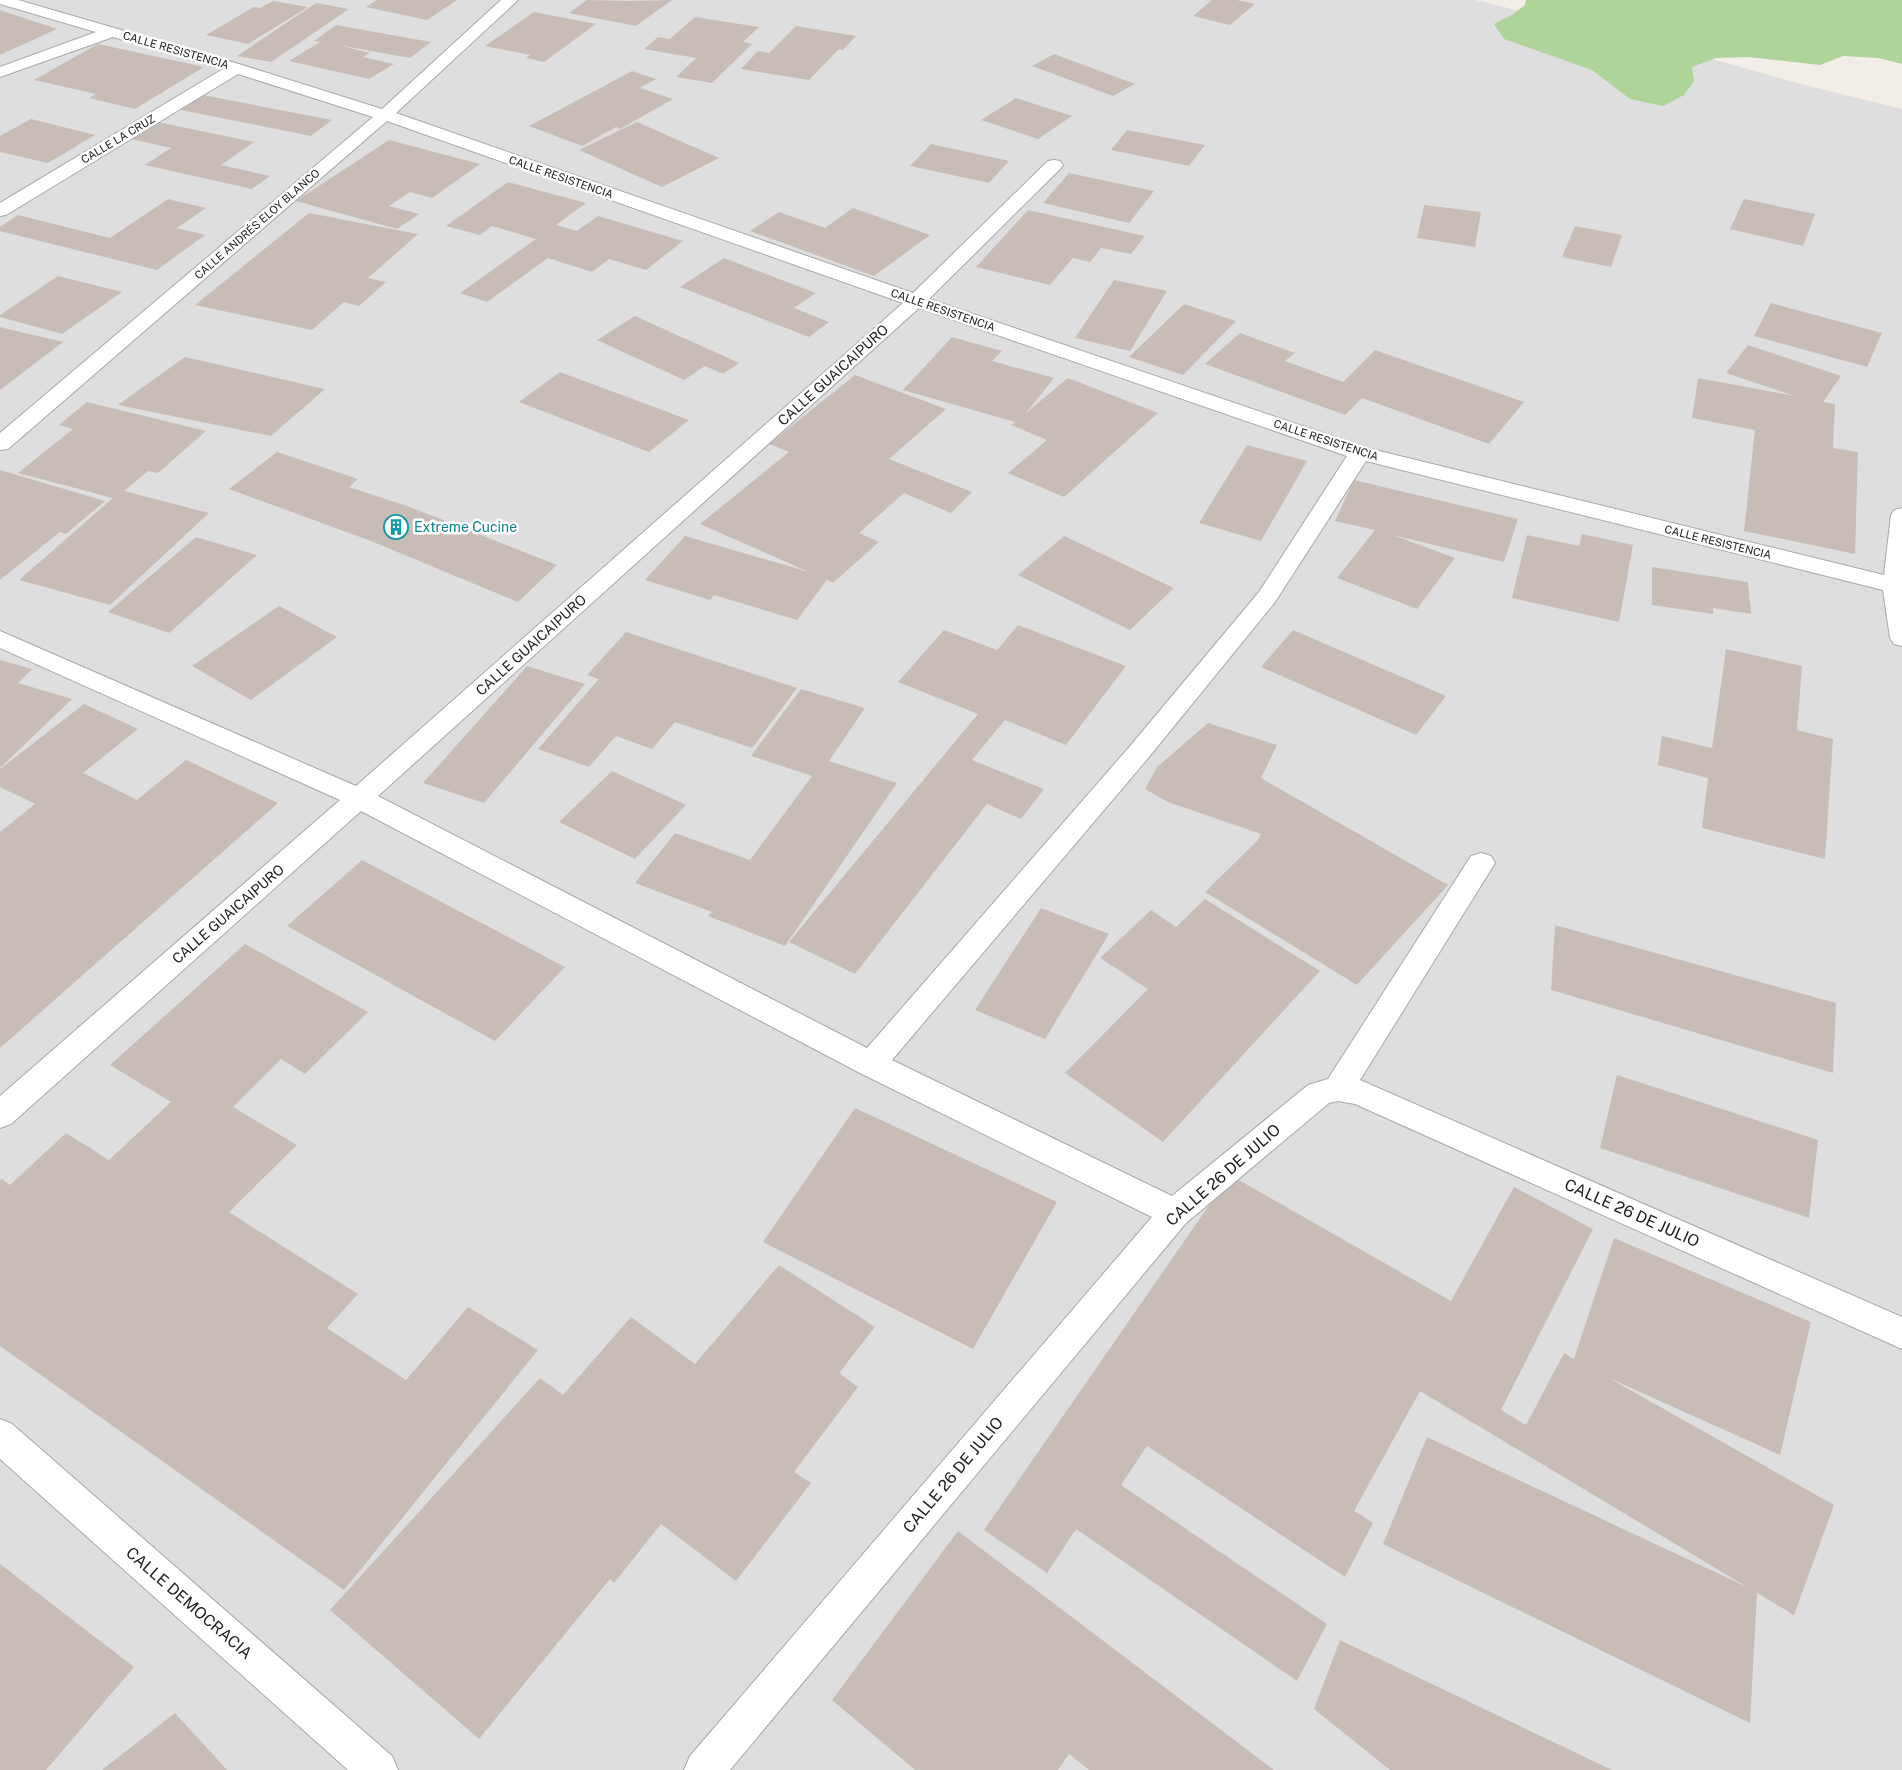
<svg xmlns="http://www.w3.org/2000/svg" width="1902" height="1770" viewBox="0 0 1902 1770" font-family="'Public Sans',sans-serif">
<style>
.residential{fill:#dfdede}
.forest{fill:#aed499}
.building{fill:#c7bdb6}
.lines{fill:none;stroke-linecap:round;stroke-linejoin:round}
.street-casing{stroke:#a8a8a8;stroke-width:2}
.street{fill:#fff;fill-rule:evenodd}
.labels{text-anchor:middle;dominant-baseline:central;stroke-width:5;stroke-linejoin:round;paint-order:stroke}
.far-street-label{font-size:11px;fill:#212121;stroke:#fff}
.street-label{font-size:14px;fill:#212121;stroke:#fff}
.culture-label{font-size:14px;fill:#0d838f;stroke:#fff;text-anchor:start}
.near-street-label{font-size:16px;fill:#212121;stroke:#fff}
</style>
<rect width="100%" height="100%" fill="#f2eee7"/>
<polygon class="residential" points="0,0 1475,0 1663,45 1805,85 1902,109 1902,1770 0,1770"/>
<polygon class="forest" points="1526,0 1902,0 1902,64 1879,58 1843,56 1820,65 1748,57 1716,58 1692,67 1694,81 1684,95 1663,106 1630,99 1592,70 1504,39 1494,24 1512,15 1525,5"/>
<g class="building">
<polygon points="377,0 457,0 427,20 366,7"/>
<polygon points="587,0 629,1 672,0 636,26 569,13"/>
<polygon points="1212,0 1237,0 1255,4 1230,25 1193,16"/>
<polygon points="273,1 308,7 248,44 206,35 254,7 260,8"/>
<polygon points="316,3 349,9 271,62 237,56"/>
<polygon points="0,10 57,29 0,55"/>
<polygon points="534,12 596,24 544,62 526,58 530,55 485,46"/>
<polygon points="695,17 759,27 743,42 752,44 712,83 676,77 696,58 644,49 658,37 670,39"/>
<polygon points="336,25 431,42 410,58 338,45 370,53 363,57 394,64 369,79 289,61 320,42 314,41"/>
<polygon points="796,26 856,36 843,50 839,49 809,80 741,69 758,51 769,53"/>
<polygon points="98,44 204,67 135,109 89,98 96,94 34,80"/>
<polygon points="1054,54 1135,84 1113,96 1032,66"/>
<polygon points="632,71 656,79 640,88 673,99 620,129 616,127 582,146 529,126"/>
<polygon points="203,95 332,120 311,136 181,110"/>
<polygon points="1016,98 1072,116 1038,139 981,120"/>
<polygon points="31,119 95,135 48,163 0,152 0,136"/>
<polygon points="158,122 254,142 221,165 270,176 252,189 145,165 171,148 131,139"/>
<polygon points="637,122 719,158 662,187 579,150"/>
<polygon points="1127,130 1205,145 1189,166 1111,150"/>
<polygon points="389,140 480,164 432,198 410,192 389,206 419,214 397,229 296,201"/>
<polygon points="931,144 1009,161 989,183 910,166"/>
<polygon points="1069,173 1154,191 1129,223 1043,203"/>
<polygon points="508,182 586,203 556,225 577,231 598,216 683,241 646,270 609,259 592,272 548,258 487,302 460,293 536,239 492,226 480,235 446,226"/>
<polygon points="168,199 206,208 177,228 205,235 157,270 0,231 0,227 18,215 110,238"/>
<polygon points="1744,199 1815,214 1803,246 1730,229"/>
<polygon points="1424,205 1481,212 1475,247 1417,238"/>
<polygon points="853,208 930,235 874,276 750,231 779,212 825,228"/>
<polygon points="1028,210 1145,236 1131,254 1101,248 1090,262 1073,258 1050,285 976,267"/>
<polygon points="309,213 418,234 368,278 386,282 359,306 344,302 312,330 195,305"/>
<polygon points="1575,226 1622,235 1611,267 1562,257"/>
<polygon points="724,258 816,293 794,308 829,322 809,337 680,287"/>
<polygon points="58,276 122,292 62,334 0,317 0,315"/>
<polygon points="1114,280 1167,291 1130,351 1075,338"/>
<polygon points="1771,303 1882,333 1867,367 1754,336"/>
<polygon points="1184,304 1236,321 1183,375 1129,357"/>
<polygon points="635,316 739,363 723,374 705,366 684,380 597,340"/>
<polygon points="0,327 63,342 0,390"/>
<polygon points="1240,333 1295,353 1285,361 1343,382 1375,350 1524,402 1489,444 1362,398 1345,415 1205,364"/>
<polygon points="952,337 1002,351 992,361 1054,378 1026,413 1068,378 1158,413 1064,497 1008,473 1047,440 1011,425 1015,422 903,390"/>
<polygon points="1748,345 1841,376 1823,402 1835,404 1833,448 1858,452 1855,554 1744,531 1755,430 1692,418 1698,378 1795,396 1726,373"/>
<polygon points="185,357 325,389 271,436 118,405"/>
<polygon points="560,372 689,420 649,452 519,402"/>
<polygon points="855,375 946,409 889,459 972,492 951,513 904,493 859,533 879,542 833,583 827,580 797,620 714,595 710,600 645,580 685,536 809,572 700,524 789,452 769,444"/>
<polygon points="87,402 206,431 158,473 148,471 124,491 209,513 110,605 19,580 113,498 18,473 73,429 59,425"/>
<polygon points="1247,445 1307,461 1261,541 1199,523"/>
<polygon points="277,452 358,479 349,487 410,507 557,565 518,602 371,541 229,489"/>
<polygon points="0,470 105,501 66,534 60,532 0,580"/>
<polygon points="1354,480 1518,519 1504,562 1393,535 1455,558 1417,609 1337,578 1375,530 1335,521"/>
<polygon points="1582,534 1633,545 1619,622 1512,598 1527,535 1579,546"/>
<polygon points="1064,536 1174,588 1130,630 1018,575"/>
<polygon points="196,537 257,555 169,633 108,612"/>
<polygon points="1652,567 1748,582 1751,614 1713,608 1713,614 1652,605"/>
<polygon points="279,606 337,637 251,700 192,666"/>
<polygon points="1018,625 1126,666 1066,745 1005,720 972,760 1044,789 1021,819 987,804 855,974 789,942 978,714 898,682 944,630 997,650"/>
<polygon points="1293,630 1446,696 1416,735 1261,667"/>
<polygon points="626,632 797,688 752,748 675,722 652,749 616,736 589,767 538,749 599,679 587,675"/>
<polygon points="1726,649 1802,666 1797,730 1833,739 1825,859 1702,828 1708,778 1658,765 1662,736 1712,748"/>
<polygon points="0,660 32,669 18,683 72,699 0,768"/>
<polygon points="527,666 585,684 484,803 423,783"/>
<polygon points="801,689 865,708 829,761 897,783 785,946 708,916 712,912 635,883 675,833 750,860 812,776 751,756"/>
<polygon points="84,704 138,729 83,773 137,800 186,760 278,803 0,1048 0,832 35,804 0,787 0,769"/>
<polygon points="1208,723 1277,745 1261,778 1448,885 1357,985 1205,892 1257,841 1261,834 1168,802 1145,789 1157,767"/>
<polygon points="612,771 686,805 635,859 559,822"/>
<polygon points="362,860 565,967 495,1041 287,926"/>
<polygon points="1205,899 1320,971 1163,1142 1065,1073 1148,989 1100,958 1151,910 1176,927"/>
<polygon points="1041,908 1109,934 1045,1039 975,1010"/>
<polygon points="1555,925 1836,1003 1833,1073 1551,990"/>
<polygon points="245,944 368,1012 305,1074 281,1059 233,1107 297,1145 229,1212 358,1294 327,1328 406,1380 468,1307 538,1350 344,1590 0,1346 0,1181 2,1179 10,1185 66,1133 109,1160 171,1102 110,1065"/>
<polygon points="1617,1075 1818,1140 1809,1218 1600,1148"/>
<polygon points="855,1108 1057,1202 973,1349 763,1242"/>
<polygon points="1230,1175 1451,1301 1514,1187 1593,1229 1501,1410 1526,1425 1564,1353 1574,1359 1614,1238 1811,1322 1780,1455 1609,1378 1834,1505 1794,1615 1757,1593 1750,1723 1383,1544 1427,1437 1747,1587 1420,1391 1354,1511 1373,1523 1345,1577 1147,1446 1121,1485 1327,1624 1297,1681 1076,1529 1047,1573 984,1530"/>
<polygon points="779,1265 875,1327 839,1373 858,1387 794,1472 811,1483 736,1581 661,1524 614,1583 610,1579 479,1739 330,1610 540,1378 563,1395 631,1317 695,1364"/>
<polygon points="958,1531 1274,1770 1089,1770 1069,1754 1058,1770 915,1770 832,1700"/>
<polygon points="0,1564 134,1667 46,1770 0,1770"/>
<polygon points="1340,1640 1612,1770 1390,1770 1314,1709"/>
<polygon points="175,1713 227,1770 102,1770"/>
</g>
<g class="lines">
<defs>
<g id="street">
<path d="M 0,0 L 18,0 L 242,65 L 382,109 L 501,0 L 518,0 L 396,113 L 913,293 L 1048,161 L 1054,160 L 1060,161 L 1063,165 L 1060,169 L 929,299 L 1367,448 L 1884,575 L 1891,515 L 1894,510 L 1902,508 L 1902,646 L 1894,644 L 1890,638 L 1883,590 L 1366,461 L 1275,602 L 1149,757 L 892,1060 L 1172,1196 L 1308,1085 L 1328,1079 L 1471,856 L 1481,853 L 1491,856 L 1495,863 L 1360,1080 L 1902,1317 L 1902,1349 L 1355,1104 L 1338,1101 L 1329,1103 L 1186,1223 L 730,1770 L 684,1770 L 690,1756 L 1152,1217 L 860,1073 L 361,811 L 11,1124 L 0,1128 L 0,1096 L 340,800 L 0,648 L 0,631 L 356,786 L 903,303 L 387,121 L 8,449 L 0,450 L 0,433 L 373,117 L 238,74 L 6,215 L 0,216 L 0,203 L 223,69 L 113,37 L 0,77 L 0,67 L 96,32 L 0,4 ZM 919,308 L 1347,456 L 1259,592 L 1131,745 L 867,1048 L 378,796 Z"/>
<polygon points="0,1419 12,1424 392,1756 398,1770 348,1770 0,1459"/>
</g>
</defs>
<use href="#street" class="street-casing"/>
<use href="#street" class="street"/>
</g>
<defs>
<symbol id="building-ring" viewBox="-11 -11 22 22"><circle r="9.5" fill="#fff" stroke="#0f9aa8" stroke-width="1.5"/><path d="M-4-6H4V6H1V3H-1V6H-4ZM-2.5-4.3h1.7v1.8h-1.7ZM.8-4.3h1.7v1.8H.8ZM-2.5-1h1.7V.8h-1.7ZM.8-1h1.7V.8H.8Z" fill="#0f9aa8"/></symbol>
</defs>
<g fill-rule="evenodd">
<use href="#building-ring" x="382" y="513" width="28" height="28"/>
</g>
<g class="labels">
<g class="far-street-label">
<text transform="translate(176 50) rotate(16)">CALLE RESISTENCIA</text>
<text transform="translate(118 139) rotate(-31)">CALLE LA CRUZ</text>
<text transform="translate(561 177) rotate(19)">CALLE RESISTENCIA</text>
<text transform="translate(257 224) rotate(-41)">CALLE ANDRÉS ELOY BLANCO</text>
<text transform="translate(943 310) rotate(19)">CALLE RESISTENCIA</text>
<text transform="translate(1326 440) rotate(18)">CALLE RESISTENCIA</text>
<text transform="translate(1718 542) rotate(14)">CALLE RESISTENCIA</text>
</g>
<g class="street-label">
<text transform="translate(833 375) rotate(-42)">CALLE GUAICAIPURO</text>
<text transform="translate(531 645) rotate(-42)">CALLE GUAICAIPURO</text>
<text transform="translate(228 914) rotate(-41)">CALLE GUAICAIPURO</text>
</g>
<g class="culture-label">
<text x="414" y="527">Extreme Cucine</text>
</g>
<g class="near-street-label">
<text transform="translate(1223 1175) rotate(-41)">CALLE 26 DE JULIO</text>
<text transform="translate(1632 1213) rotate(24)">CALLE 26 DE JULIO</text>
<text transform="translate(953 1475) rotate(-50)">CALLE 26 DE JULIO</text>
<text transform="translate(189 1603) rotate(41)">CALLE DEMOCRACIA</text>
</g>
</g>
</svg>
